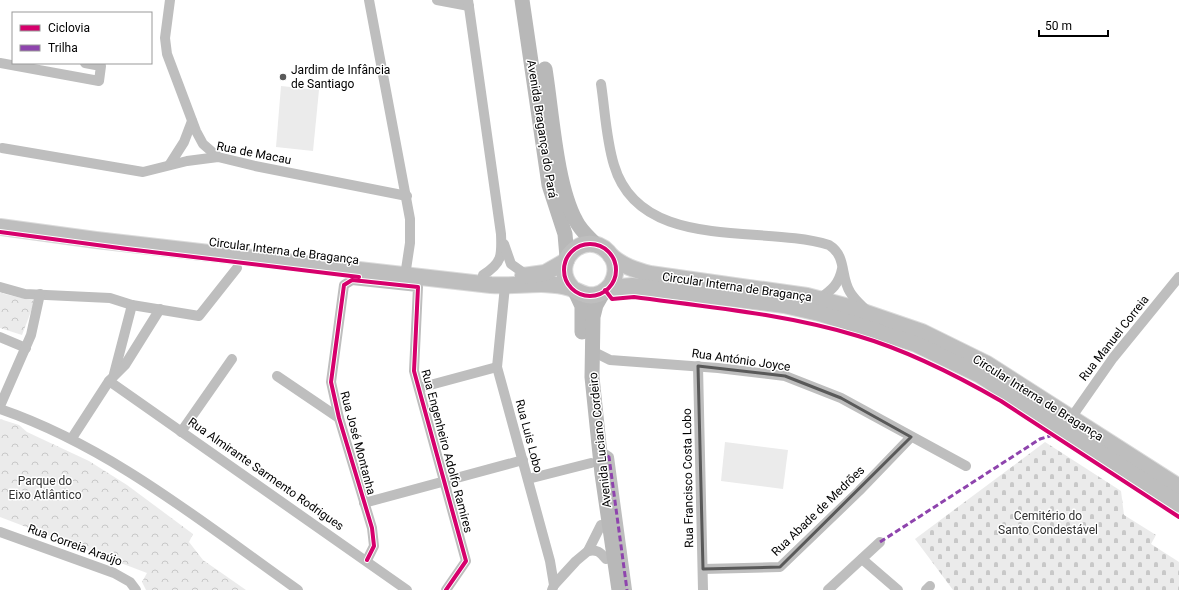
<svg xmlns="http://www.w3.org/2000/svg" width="1179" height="590" viewBox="0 0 1179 590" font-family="Roboto,sans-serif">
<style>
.green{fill:#ebebeb}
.forest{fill:url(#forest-crowns)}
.cemetery{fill:url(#cemetery-stones)}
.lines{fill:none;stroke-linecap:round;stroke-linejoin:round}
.primary-casing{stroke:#dbdbdb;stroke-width:18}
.minor{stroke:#bebebe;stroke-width:10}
.secondary{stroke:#b8b8b8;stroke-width:15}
.primary{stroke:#bebebe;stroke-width:16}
.quiet{stroke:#8e44ad;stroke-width:3;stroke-dasharray:6 3;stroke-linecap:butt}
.cycleway-casing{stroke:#fff;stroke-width:6}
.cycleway{stroke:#d6006c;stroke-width:4}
.marked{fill:none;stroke:#595959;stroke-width:3;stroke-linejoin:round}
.poi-dot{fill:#595959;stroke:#fff;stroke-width:1.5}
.labels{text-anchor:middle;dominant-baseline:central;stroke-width:3;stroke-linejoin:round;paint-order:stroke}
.poi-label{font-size:12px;fill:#000;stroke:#fff;text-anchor:start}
.street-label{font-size:12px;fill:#000;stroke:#fff}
.park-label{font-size:12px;fill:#323232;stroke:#fff}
</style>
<defs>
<pattern id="forest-crowns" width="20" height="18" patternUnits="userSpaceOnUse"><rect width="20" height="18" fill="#ebebeb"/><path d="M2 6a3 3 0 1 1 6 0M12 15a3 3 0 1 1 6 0" fill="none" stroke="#c8c8c8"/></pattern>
<pattern id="cemetery-stones" width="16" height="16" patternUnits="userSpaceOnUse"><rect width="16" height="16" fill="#ebebeb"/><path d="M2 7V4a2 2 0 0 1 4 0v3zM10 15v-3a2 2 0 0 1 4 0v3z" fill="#c8c8c8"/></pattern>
</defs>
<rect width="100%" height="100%" fill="#fff"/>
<g class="green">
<polygon points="281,86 319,90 313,151 276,147"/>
<polygon points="725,442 788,450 783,489 721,481"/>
</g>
<g class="forest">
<polygon points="0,293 35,301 22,335 0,328"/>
<polygon points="0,419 19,425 27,432 89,461 127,485 193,534 189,542 203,560 246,590 146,590 142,582 147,573 0,517"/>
</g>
<polygon class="cemetery" points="1045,442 1121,491 1124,515 1156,535 1151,544 1179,562 1179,590 953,590 915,539"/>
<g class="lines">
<defs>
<g id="primary">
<path d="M 0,227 L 96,240 L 491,285 C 517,287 546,280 570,288 C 579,291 585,297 595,295 C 615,291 622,266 608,252 C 585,228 548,262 572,288"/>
<path d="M 611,256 C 623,266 635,270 650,274 L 807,296 L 849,307 L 922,332 L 987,364 L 1179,487"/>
<polyline points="523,276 545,273 566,261"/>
<polyline points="608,288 632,286 784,305 819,313 916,344 980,375 1179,504"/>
</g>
</defs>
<use href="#primary" class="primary-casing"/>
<g class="minor">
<polyline points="170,0 165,38 167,54 196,131 203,144 218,157"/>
<polyline points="369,0 410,219 410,243 405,276"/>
<polyline points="437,0 469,6"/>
<path d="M 468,0 L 501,234 C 502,256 502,263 483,275"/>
<polyline points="0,63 99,81 101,66 85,63"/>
<path d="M 601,84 C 605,110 606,139 614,165 C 640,253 761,224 829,245 C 847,256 840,276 850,292 C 854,299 861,305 867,311"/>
<polyline points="2,148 143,172 187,161 218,157 255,166 407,196"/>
<polyline points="170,164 184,142 192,121"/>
<polyline points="504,244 511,264 528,276"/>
<polyline points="505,286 497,367 550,561 554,585 552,590"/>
<polyline points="0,287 25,294 110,298 132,305 199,316 237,268"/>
<path d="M 819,299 C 832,290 839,284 842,269"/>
<polyline points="0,337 26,348"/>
<polyline points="592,351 610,360 718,368 785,376 841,398 966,466"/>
<polyline points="698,366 703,590"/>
<polyline points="114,374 132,305"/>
<polyline points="277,376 339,418"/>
<polyline points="109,381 407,590"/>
<polyline points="419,388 497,367"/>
<polyline points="0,406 31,335 40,294"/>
<path d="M 0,409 C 111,447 203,523 298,590"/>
<polyline points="1071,418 1113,358 1179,277"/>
<polyline points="181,432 232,359"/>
<polyline points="72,438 109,381 125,365 160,309"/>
<polyline points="600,451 609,457 627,590"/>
<polyline points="528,479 591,463"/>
<polyline points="364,503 523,460"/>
<polyline points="0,532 114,573 130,582 136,590"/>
<path d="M 588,551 C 597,549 600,552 606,559"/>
<polyline points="862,559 898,590"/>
<polyline points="367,560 374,546 372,528 339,418 331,382 344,285 352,280 418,287 414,371 466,561 446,590"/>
<polyline points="703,569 780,567 859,491 911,437"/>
<polyline points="554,585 576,561 588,551 601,525"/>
<polyline points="828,590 880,542"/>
<polyline points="926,590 930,586"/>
</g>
<g class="secondary">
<polyline points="522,0 549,185 565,234 567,257"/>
<path d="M 545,69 C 552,112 556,185 576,221 C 581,231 589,237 596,245"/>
<polyline points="575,291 582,306 582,332"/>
<polyline points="604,291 596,305 593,317 592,377 602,474 619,590"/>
</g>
<use href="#primary" class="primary"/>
<g class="quiet">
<polyline points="600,451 609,457 627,590"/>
<polyline points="880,542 1040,439 1053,435"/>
</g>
<defs>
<g id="cycleway">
<polyline points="0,232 127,249 359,277"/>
<circle cx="590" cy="270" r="26"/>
<path d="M 605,290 L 612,299 L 634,297 C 709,307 785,314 858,336 C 909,351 956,375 1001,401 L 1179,517"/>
<polyline points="367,560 374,546 372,528 339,418 331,382 344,285 352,280 418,287 414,371 466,561 446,590"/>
</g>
</defs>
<use href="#cycleway" class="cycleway-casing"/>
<use href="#cycleway" class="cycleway"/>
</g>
<path class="marked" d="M 698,366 L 785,376 L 841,398 L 911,437 L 780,567 L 703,569 Z"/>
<circle class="poi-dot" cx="283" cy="77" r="4"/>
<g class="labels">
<g class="poi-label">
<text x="291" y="70">Jardim de Infância<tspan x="291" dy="14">de Santiago</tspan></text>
</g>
<g class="street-label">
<text transform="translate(542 129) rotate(81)">Avenida Bragança do Pará</text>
<text transform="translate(254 153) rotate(11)">Rua de Macau</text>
<text transform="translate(284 251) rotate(7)">Circular Interna de Bragança</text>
<text transform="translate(737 287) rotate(8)">Circular Interna de Bragança</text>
<text transform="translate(1114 338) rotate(-52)">Rua Manuel Correia</text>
<text transform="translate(741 360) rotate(8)">Rua António Joyce</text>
<text transform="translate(1038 398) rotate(32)">Circular Interna de Bragança</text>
<text transform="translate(529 436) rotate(75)">Rua Luis Lobo</text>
<text transform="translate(600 440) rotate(-96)">Avenida Luciano Cordeiro</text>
<text transform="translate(358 443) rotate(75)">Rua José Montanha</text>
<text transform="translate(447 451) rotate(75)">Rua Engenheiro Adolfo Ramires</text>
<text transform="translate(266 474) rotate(35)">Rua Almirante Sarmento Rodrigues</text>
<text transform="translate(688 478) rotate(-91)">Rua Francisco Costa Lobo</text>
<text transform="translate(818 511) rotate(-44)">Rua Abade de Medrões</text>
<text transform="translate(75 545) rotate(20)">Rua Correia Araújo</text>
</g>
<g class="park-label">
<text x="45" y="481">Parque do<tspan x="45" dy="14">Eixo Atlântico</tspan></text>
<text x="1048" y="516">Cemitério do<tspan x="1048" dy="14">Santo Condestável</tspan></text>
</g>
</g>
<rect x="12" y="12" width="140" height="52" fill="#ffffff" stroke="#999999"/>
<rect x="20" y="25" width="20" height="6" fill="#d6006c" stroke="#999999"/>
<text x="48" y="32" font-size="12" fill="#000000">Ciclovia</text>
<rect x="20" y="45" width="20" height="6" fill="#8e44ad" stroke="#999999"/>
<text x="48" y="52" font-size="12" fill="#000000">Trilha</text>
<path d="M1039 30v6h69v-6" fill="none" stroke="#000000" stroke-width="2"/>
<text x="1045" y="30" font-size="12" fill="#000000" stroke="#ffffff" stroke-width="3" paint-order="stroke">50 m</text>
</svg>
